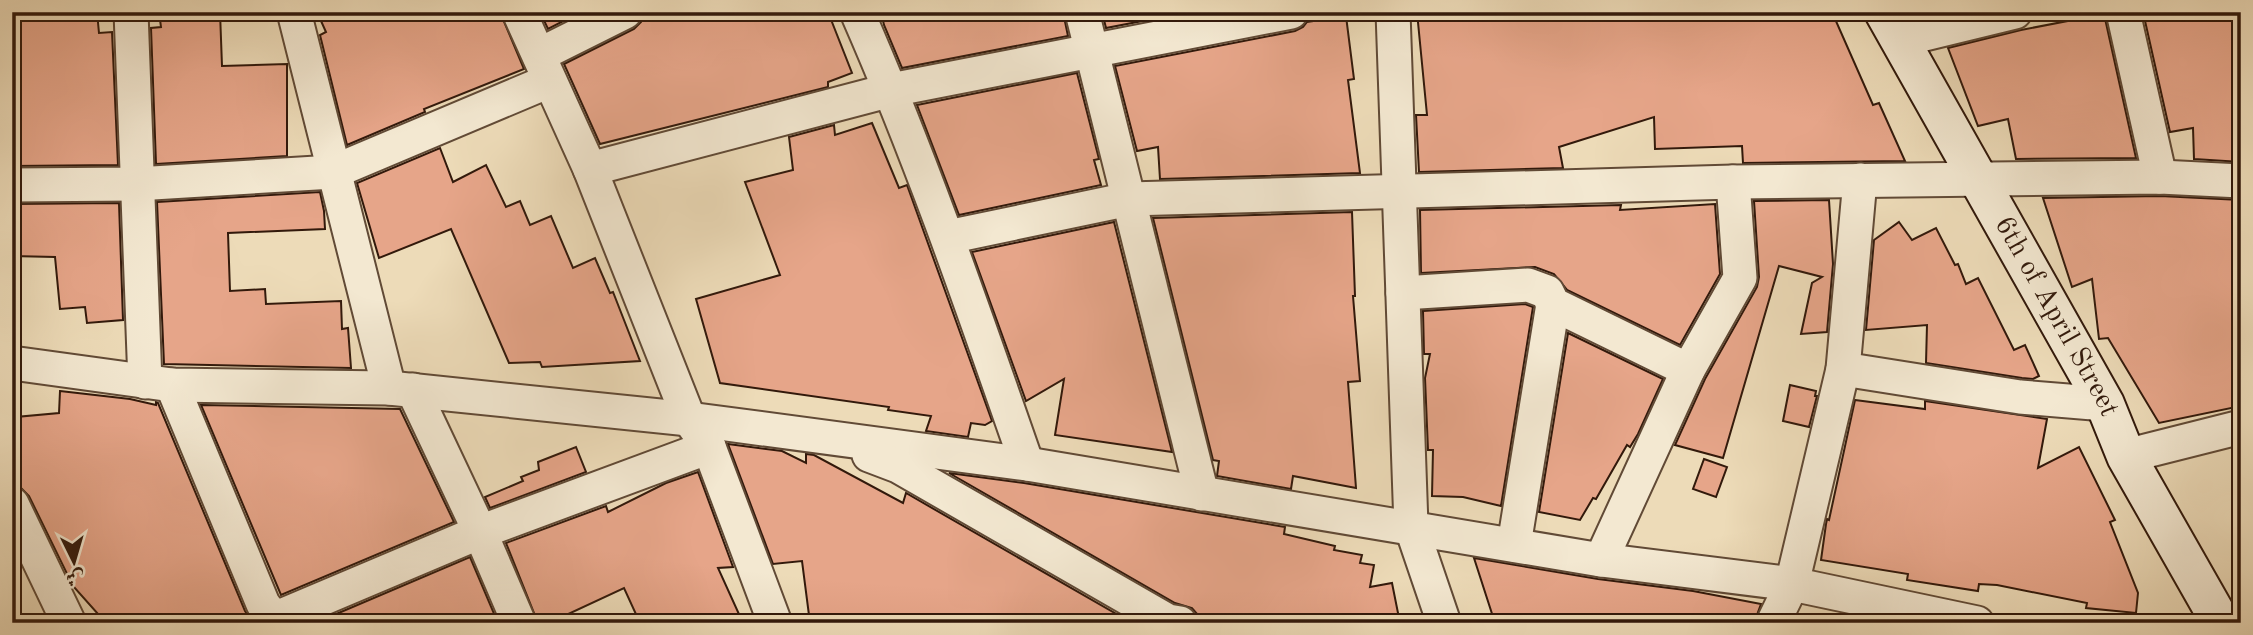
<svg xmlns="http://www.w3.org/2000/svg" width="2253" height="635" viewBox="0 0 2253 635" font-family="'Old Standard TT',Amiri,serif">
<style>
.building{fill:#e6a589;stroke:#32190b;stroke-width:2}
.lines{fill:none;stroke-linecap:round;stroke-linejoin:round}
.street-casing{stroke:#614a36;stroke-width:37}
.secondary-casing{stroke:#32190b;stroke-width:42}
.street{stroke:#f3e8d1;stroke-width:33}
.secondary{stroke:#f3e8d1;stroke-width:38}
.labels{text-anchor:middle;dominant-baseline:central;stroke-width:7;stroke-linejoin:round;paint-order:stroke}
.street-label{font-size:28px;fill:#32190b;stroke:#f3e8d1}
</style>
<rect width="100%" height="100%" fill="#eddbb8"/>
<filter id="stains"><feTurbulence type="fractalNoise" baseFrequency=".00286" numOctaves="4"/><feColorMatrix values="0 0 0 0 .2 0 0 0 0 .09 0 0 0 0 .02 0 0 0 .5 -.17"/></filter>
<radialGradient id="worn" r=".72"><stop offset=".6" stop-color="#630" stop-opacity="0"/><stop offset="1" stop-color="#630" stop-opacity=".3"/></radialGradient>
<g class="building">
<polygon points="12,12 97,12 99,33 112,32 118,165 12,166"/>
<polygon points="159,12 220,12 222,66 287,64 287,156 156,164 151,28 161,27"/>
<polygon points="317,12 500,12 524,69 424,109 425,112 347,145 320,35 326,32"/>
<polygon points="540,12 581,12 548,29"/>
<polygon points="644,12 828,12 852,73 828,82 828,87 600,144 564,64 634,29 641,22"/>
<polygon points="881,12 1063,12 1068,36 902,68 884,25"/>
<polygon points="1102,12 1189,12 1106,28"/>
<polygon points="1417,12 1832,12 1873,105 1879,103 1905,161 1743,163 1742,146 1655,149 1654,117 1559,147 1563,168 1419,172 1416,115 1427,115"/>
<polygon points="2143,12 2241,12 2241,162 2194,159 2193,128 2170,132"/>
<polygon points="2104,14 2136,158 2016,159 2008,119 1978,126 1948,48 2021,30"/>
<polygon points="1346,16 1354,79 1348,80 1360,173 1160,179 1158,147 1137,151 1115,66 1295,31 1303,27 1307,22"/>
<polygon points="1077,73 1099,159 1094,160 1101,185 959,215 917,105"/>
<polygon points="872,123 899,188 907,185 992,421 985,425 971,423 968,437 926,431 931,416 888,410 889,407 720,383 696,299 780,275 745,182 793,170 789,137 834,125 835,135"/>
<polygon points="440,148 453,182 486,165 506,207 520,201 530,225 551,216 573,268 595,258 610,293 613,292 640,361 542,367 540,362 509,363 451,229 379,258 357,183"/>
<polygon points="320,192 324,211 325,229 228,233 230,291 265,289 266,304 341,301 342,329 348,328 351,368 164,364 157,202"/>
<polygon points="2160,196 2241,200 2241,406 2159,423 2108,338 2099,339 2092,279 2072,287 2043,198"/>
<polygon points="1829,200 1833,264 1827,332 1801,334 1812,283 1822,277 1779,266 1723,458 1675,445 1705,379 1757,287 1759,277 1754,201"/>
<polygon points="119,203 123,320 87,323 85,307 60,309 55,257 12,256 12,204"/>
<polygon points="1715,204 1720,274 1680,345 1567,290 1554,274 1535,267 1421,273 1420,210 1621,205 1620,210"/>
<polygon points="1352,212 1355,296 1353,296 1360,381 1348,382 1356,488 1293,476 1291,489 1217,476 1219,461 1213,460 1153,218"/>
<polygon points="1114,222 1172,452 1055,435 1064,379 1026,401 972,252"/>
<polygon points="1899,222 1912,240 1936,228 1955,265 1958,264 1966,284 1978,278 2014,350 2025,345 2039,376 2033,379 2022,378 1926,363 1927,325 1866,330 1874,240"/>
<polygon points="1525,304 1533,307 1501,506 1463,497 1432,496 1433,450 1428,450 1425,378 1430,354 1424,354 1423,311"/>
<polygon points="1568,333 1663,379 1638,434 1630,447 1627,445 1596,499 1593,498 1580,520 1539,512"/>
<polygon points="1790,385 1816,391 1815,396 1817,396 1809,427 1783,421"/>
<polygon points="60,391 130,399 156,405 156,402 158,403 245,611 253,623 106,623 73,586 29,496 21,488 16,417 59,413"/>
<polygon points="1855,400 1925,409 1925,401 2047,419 2038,468 2079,447 2115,520 2110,522 2138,593 2136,613 2086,608 2087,603 1997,585 1979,584 1978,591 1907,580 1908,574 1821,560 1826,524 1827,519 1829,520"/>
<polygon points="201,405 400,409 454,522 281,595"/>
<polygon points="728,444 782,451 806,463 806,454 814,455 903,503 906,493 1132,623 810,623 802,561 773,564"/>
<polygon points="576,447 586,472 490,508 485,497 523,481 521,477 539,470 538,462"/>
<polygon points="1704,459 1727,467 1716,497 1693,489"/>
<polygon points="698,472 733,567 718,568 743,623 640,623 624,588 549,623 538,623 506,543 606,506 608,512 666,483"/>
<polygon points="949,473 1024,483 1285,527 1284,534 1335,546 1334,550 1362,555 1360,563 1374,565 1370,587 1392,583 1400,623 1252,623 1197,614 1192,608 1175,603"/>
<polygon points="470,557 498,623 315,623"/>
<polygon points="1474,558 1598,579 1693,591 1761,604 1754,623 1495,623"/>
</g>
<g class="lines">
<defs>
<g id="street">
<polyline points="131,12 145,382"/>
<polyline points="294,12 389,388"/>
<polyline points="519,12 590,169 689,419 709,447 775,623"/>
<path d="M 857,12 C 922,160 974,312 1027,464"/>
<polyline points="1082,12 1202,494"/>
<polyline points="1393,12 1411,526 1444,623"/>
<polyline points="2123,12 2160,177"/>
<polyline points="1900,40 2015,12"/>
<polyline points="539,55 625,12"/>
<polyline points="590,169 891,90 1291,12"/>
<polyline points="12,185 136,184 333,172 549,81"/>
<polyline points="948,237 1129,199 1733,182 2160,177 2241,181"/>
<polyline points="1403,293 1528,285 1547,292 1553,304 1688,370"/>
<polyline points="12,363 172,385 389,388 689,419 1027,464 1601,560 1792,584 1977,623"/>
<polyline points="1843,369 2020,397 2105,404"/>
<path d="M 172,385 L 263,604 C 270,614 274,617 286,614 L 480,532 L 709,447"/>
<polyline points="413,390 480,532 519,623"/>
<polyline points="869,455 898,466 1168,621 1180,623"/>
<polyline points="2126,456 2241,427"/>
<polyline points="12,504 69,623"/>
<polyline points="1514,545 1553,304"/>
<polyline points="1601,560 1688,370 1740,278 1733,182"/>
<polyline points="1773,623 1792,584 1843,369 1860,180"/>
</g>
<g id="secondary">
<path id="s1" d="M 1884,12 L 2105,404 L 2126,456 L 2221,623"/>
</g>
</defs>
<use href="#street" class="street-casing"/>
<use href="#secondary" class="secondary-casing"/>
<use href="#street" class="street"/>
<use href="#secondary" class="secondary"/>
</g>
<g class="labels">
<g class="street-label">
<text stroke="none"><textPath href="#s1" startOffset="350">6th of April Street</textPath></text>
</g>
</g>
<rect width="2253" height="635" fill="none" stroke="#eddbb8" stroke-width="42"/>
<rect x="14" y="14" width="2225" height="607" fill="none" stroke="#32190b" stroke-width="3.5"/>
<rect x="21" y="21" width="2211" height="593" fill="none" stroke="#32190b" stroke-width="2"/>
<g transform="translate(74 562) rotate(175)" stroke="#f3e8d1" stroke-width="5" paint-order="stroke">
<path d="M0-5L12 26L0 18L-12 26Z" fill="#32190b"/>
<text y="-10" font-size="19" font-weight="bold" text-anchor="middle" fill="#32190b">ش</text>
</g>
<rect width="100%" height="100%" filter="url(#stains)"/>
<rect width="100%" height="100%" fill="url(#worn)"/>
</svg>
